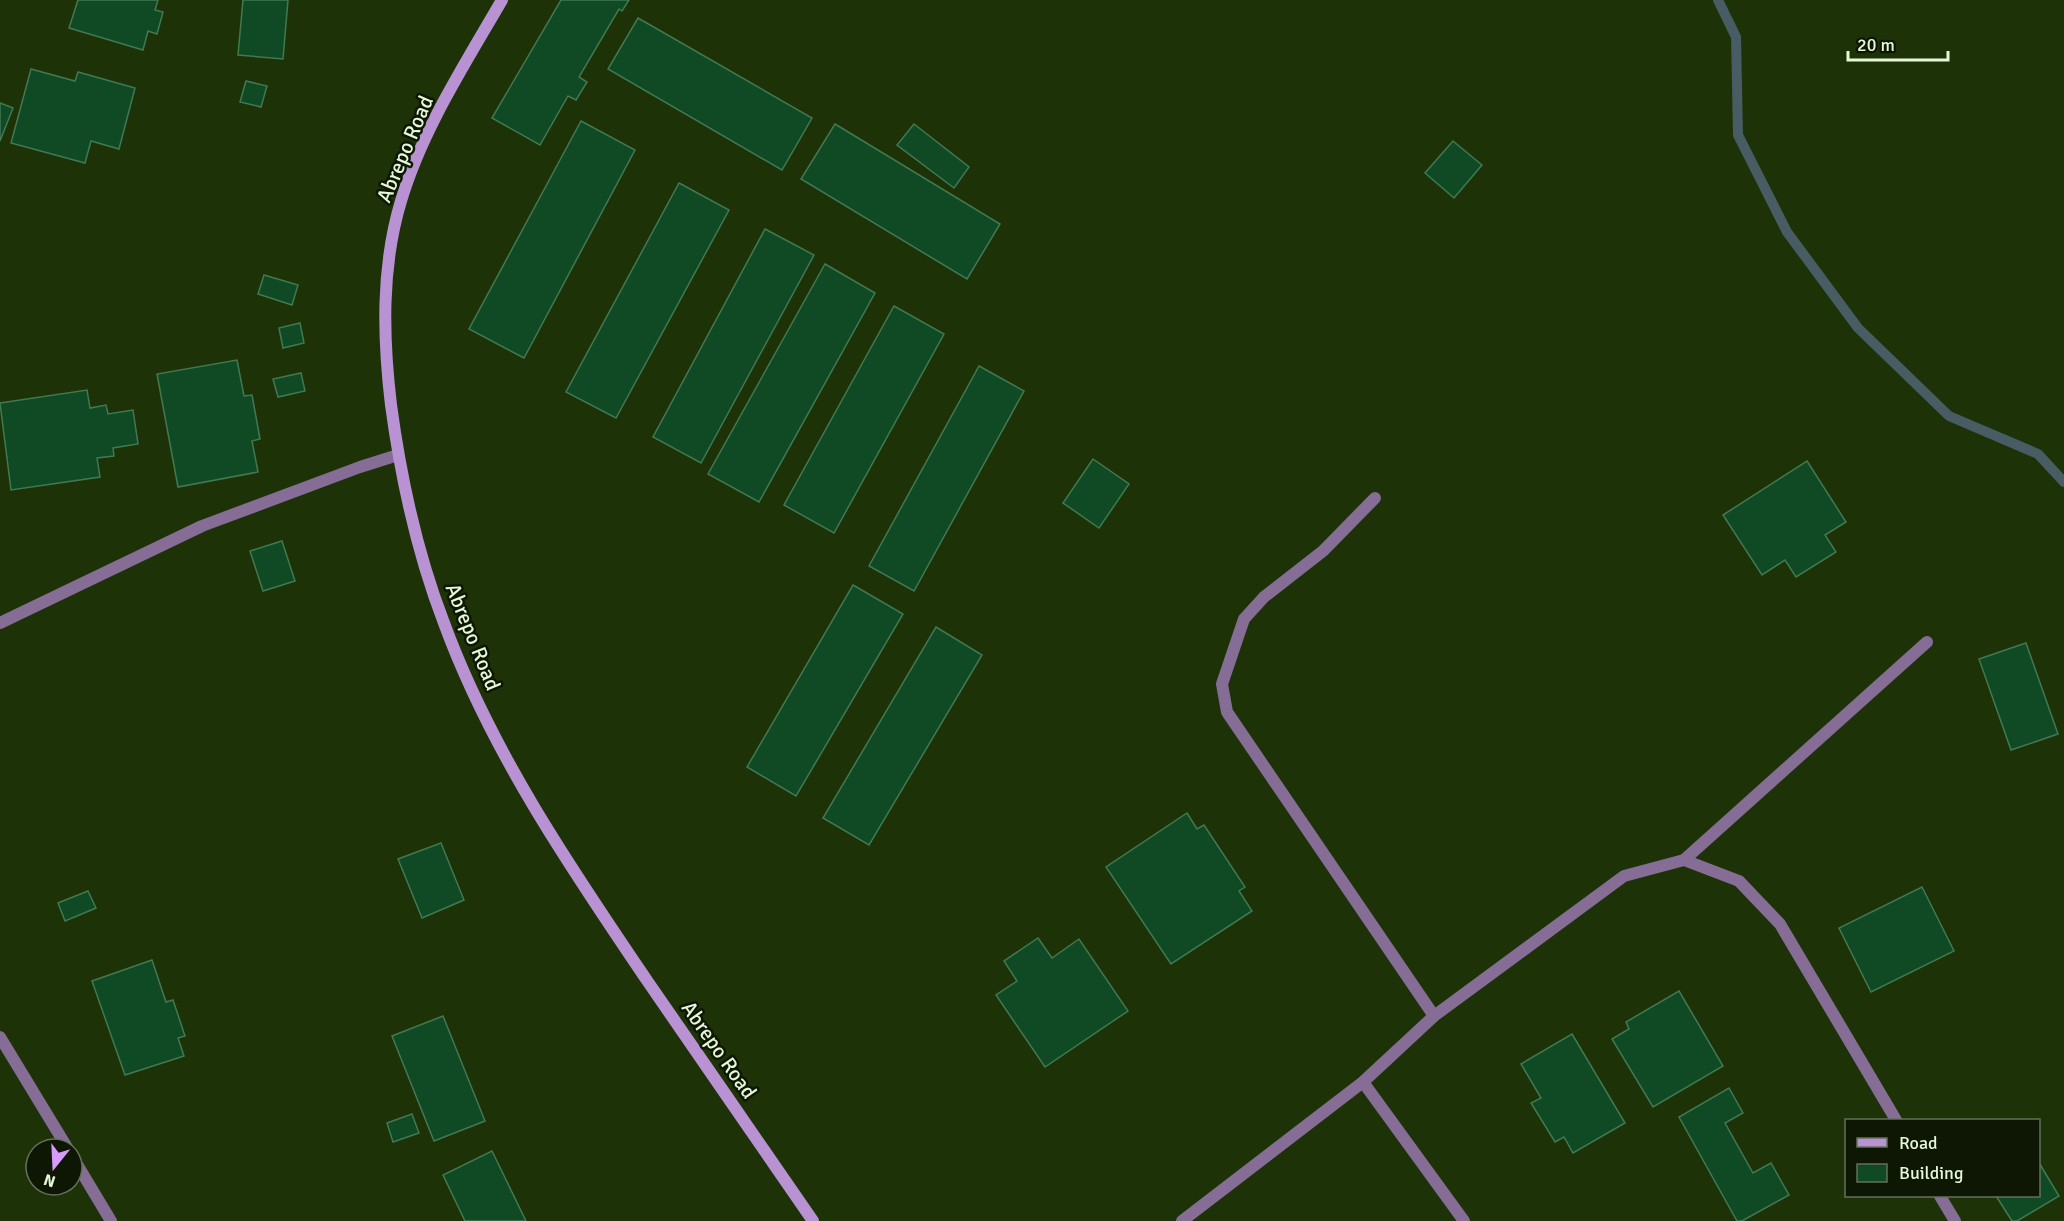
<svg xmlns="http://www.w3.org/2000/svg" width="2064" height="1221" viewBox="0 0 2064 1221" font-family="Signika,sans-serif">
<style>
.lines{fill:none;stroke-linecap:round;stroke-linejoin:round}
.stream{stroke:#485c63;stroke-width:10}
.building{fill:#0f4a25;stroke:#427950;stroke-width:1.5}
.lane{stroke:#856d96;stroke-width:12}
.street{stroke:#856d96;stroke-width:12}
.secondary{stroke:#b992d3;stroke-width:12}
.labels{text-anchor:middle;dominant-baseline:central;stroke-width:5;stroke-linejoin:round;paint-order:stroke}
.street-label{font-size:21px;fill:#e7f8da;stroke:#0d1703}
</style>
<rect width="100%" height="100%" fill="#1e3208"/>
<g class="lines">
<polyline class="stream" points="1718,0 1736,37 1738,135 1787,232 1858,328 1949,416 2038,454 2064,482"/>
</g>
<g class="building">
<polygon points="78,0 158,0 155,10 163,12 157,34 148,31 143,50 69,28"/>
<polygon points="243,0 288,0 283,59 238,55"/>
<polygon points="561,0 629,0 622,11 619,9 579,77 587,82 576,100 568,96 540,145 492,118"/>
<polygon points="638,18 812,118 782,170 608,69"/>
<polygon points="31,69 75,81 78,72 135,88 119,149 91,141 85,163 11,143"/>
<polygon points="246,81 267,86 261,107 240,102"/>
<polygon points="0,103 13,108 0,141"/>
<polygon points="581,121 635,150 524,358 469,329"/>
<polygon points="835,124 1000,224 967,279 801,179"/>
<polygon points="914,124 969,167 954,188 897,145"/>
<polygon points="1453,141 1482,165 1454,198 1425,173"/>
<polygon points="679,183 729,210 616,418 566,392"/>
<polygon points="765,229 814,255 701,463 653,437"/>
<polygon points="825,264 875,293 759,502 708,474"/>
<polygon points="264,275 298,285 292,305 258,294"/>
<polygon points="894,306 944,334 834,533 784,505"/>
<polygon points="300,323 304,343 283,348 279,328"/>
<polygon points="237,360 244,396 252,395 260,439 252,441 258,472 178,487 157,374"/>
<polygon points="979,366 1024,391 914,591 869,566"/>
<polygon points="301,373 305,391 278,397 273,379"/>
<polygon points="87,390 90,408 106,405 108,414 133,410 138,444 113,448 114,456 97,458 100,477 11,490 0,403"/>
<polygon points="1093,459 1129,484 1099,528 1063,503"/>
<polygon points="1807,461 1846,522 1825,535 1836,552 1796,577 1785,560 1762,575 1723,515"/>
<polygon points="282,541 295,581 263,591 250,551"/>
<polygon points="853,585 903,614 796,796 747,767"/>
<polygon points="936,627 982,655 869,845 823,818"/>
<polygon points="2026,643 2058,734 2011,750 1979,659"/>
<polygon points="1187,813 1197,829 1204,825 1245,887 1239,891 1252,911 1171,964 1106,867"/>
<polygon points="441,843 464,900 422,918 398,859"/>
<polygon points="1922,887 1954,951 1871,992 1839,928"/>
<polygon points="88,891 96,908 65,921 58,903"/>
<polygon points="1038,938 1052,958 1079,939 1128,1011 1045,1067 996,995 1017,981 1004,961"/>
<polygon points="152,960 166,1002 173,1000 185,1036 178,1038 184,1056 125,1075 92,981"/>
<polygon points="1679,991 1723,1066 1653,1107 1612,1039 1629,1029 1626,1022"/>
<polygon points="443,1016 485,1121 434,1141 392,1036"/>
<polygon points="1572,1034 1625,1123 1573,1153 1564,1137 1555,1142 1531,1103 1541,1098 1521,1064"/>
<polygon points="1729,1088 1743,1113 1725,1123 1753,1173 1771,1163 1789,1195 1742,1221 1737,1221 1679,1117"/>
<polygon points="412,1114 419,1133 393,1142 387,1123"/>
<polygon points="492,1151 526,1221 465,1221 443,1175"/>
<polygon points="2038,1161 2059,1196 2017,1221 2012,1221 1996,1196 2038,1196"/>
</g>
<g class="lines">
<polyline class="lane" points="1684,860 1927,642"/>
<g class="street">
<polyline points="1375,498 1323,551 1264,597 1244,619 1222,684 1227,712 1434,1016"/>
<polyline points="0,623 202,526 360,467 398,455"/>
<polyline points="0,1037 68,1149"/>
<polyline points="1363,1082 1464,1221"/>
<polyline points="72,1156 111,1221"/>
<polyline points="1940,1196 1955,1221"/>
<polyline points="1182,1221 1363,1082 1434,1016 1624,876 1684,860 1739,881 1780,924 1896,1120"/>
</g>
<path class="secondary" d="M 502,0 C 465,64 422,130 401,201 C 381,267 383,338 391,405 C 401,479 417,553 444,623 C 491,751 570,867 646,979 C 702,1060 757,1140 813,1221"/>
</g>
<g class="labels">
<g class="street-label">
<text transform="translate(405 149) rotate(-67)">Abrepo Road</text>
<text transform="translate(473 637) rotate(68)">Abrepo Road</text>
<text transform="translate(719 1050) rotate(55)">Abrepo Road</text>
</g>
</g>
<rect x="1845" y="1119" width="195" height="78" fill="#0d1703" stroke="#647159" stroke-width="1.5"/>
<rect x="1857" y="1138" width="30" height="9" fill="#b992d3" stroke="#647159" stroke-width="1.5"/>
<text x="1899" y="1149" font-size="18" fill="#e7f8da">Road</text>
<rect x="1857" y="1164" width="30" height="18" fill="#0f4a25" stroke="#647159" stroke-width="1.5"/>
<text x="1899" y="1179" font-size="18" fill="#e7f8da">Building</text>
<g transform="translate(54 1167) rotate(198)"><circle r="28" fill="#0d1703" stroke="#647159" stroke-width="1.5"/>
<path d="M0-4.5L10 22L0 15L-10 22Z" fill="#d59cfb"/>
<text y="-9" font-size="16" font-weight="bold" text-anchor="middle" fill="#e7f8da">N</text>
</g>
<path d="M1848 51v9h100v-9" fill="none" stroke="#e7f8da" stroke-width="3"/>
<text x="1857" y="51" font-size="18" fill="#e7f8da" stroke="#0d1703" stroke-width="4.5" paint-order="stroke">20 m</text>
</svg>
